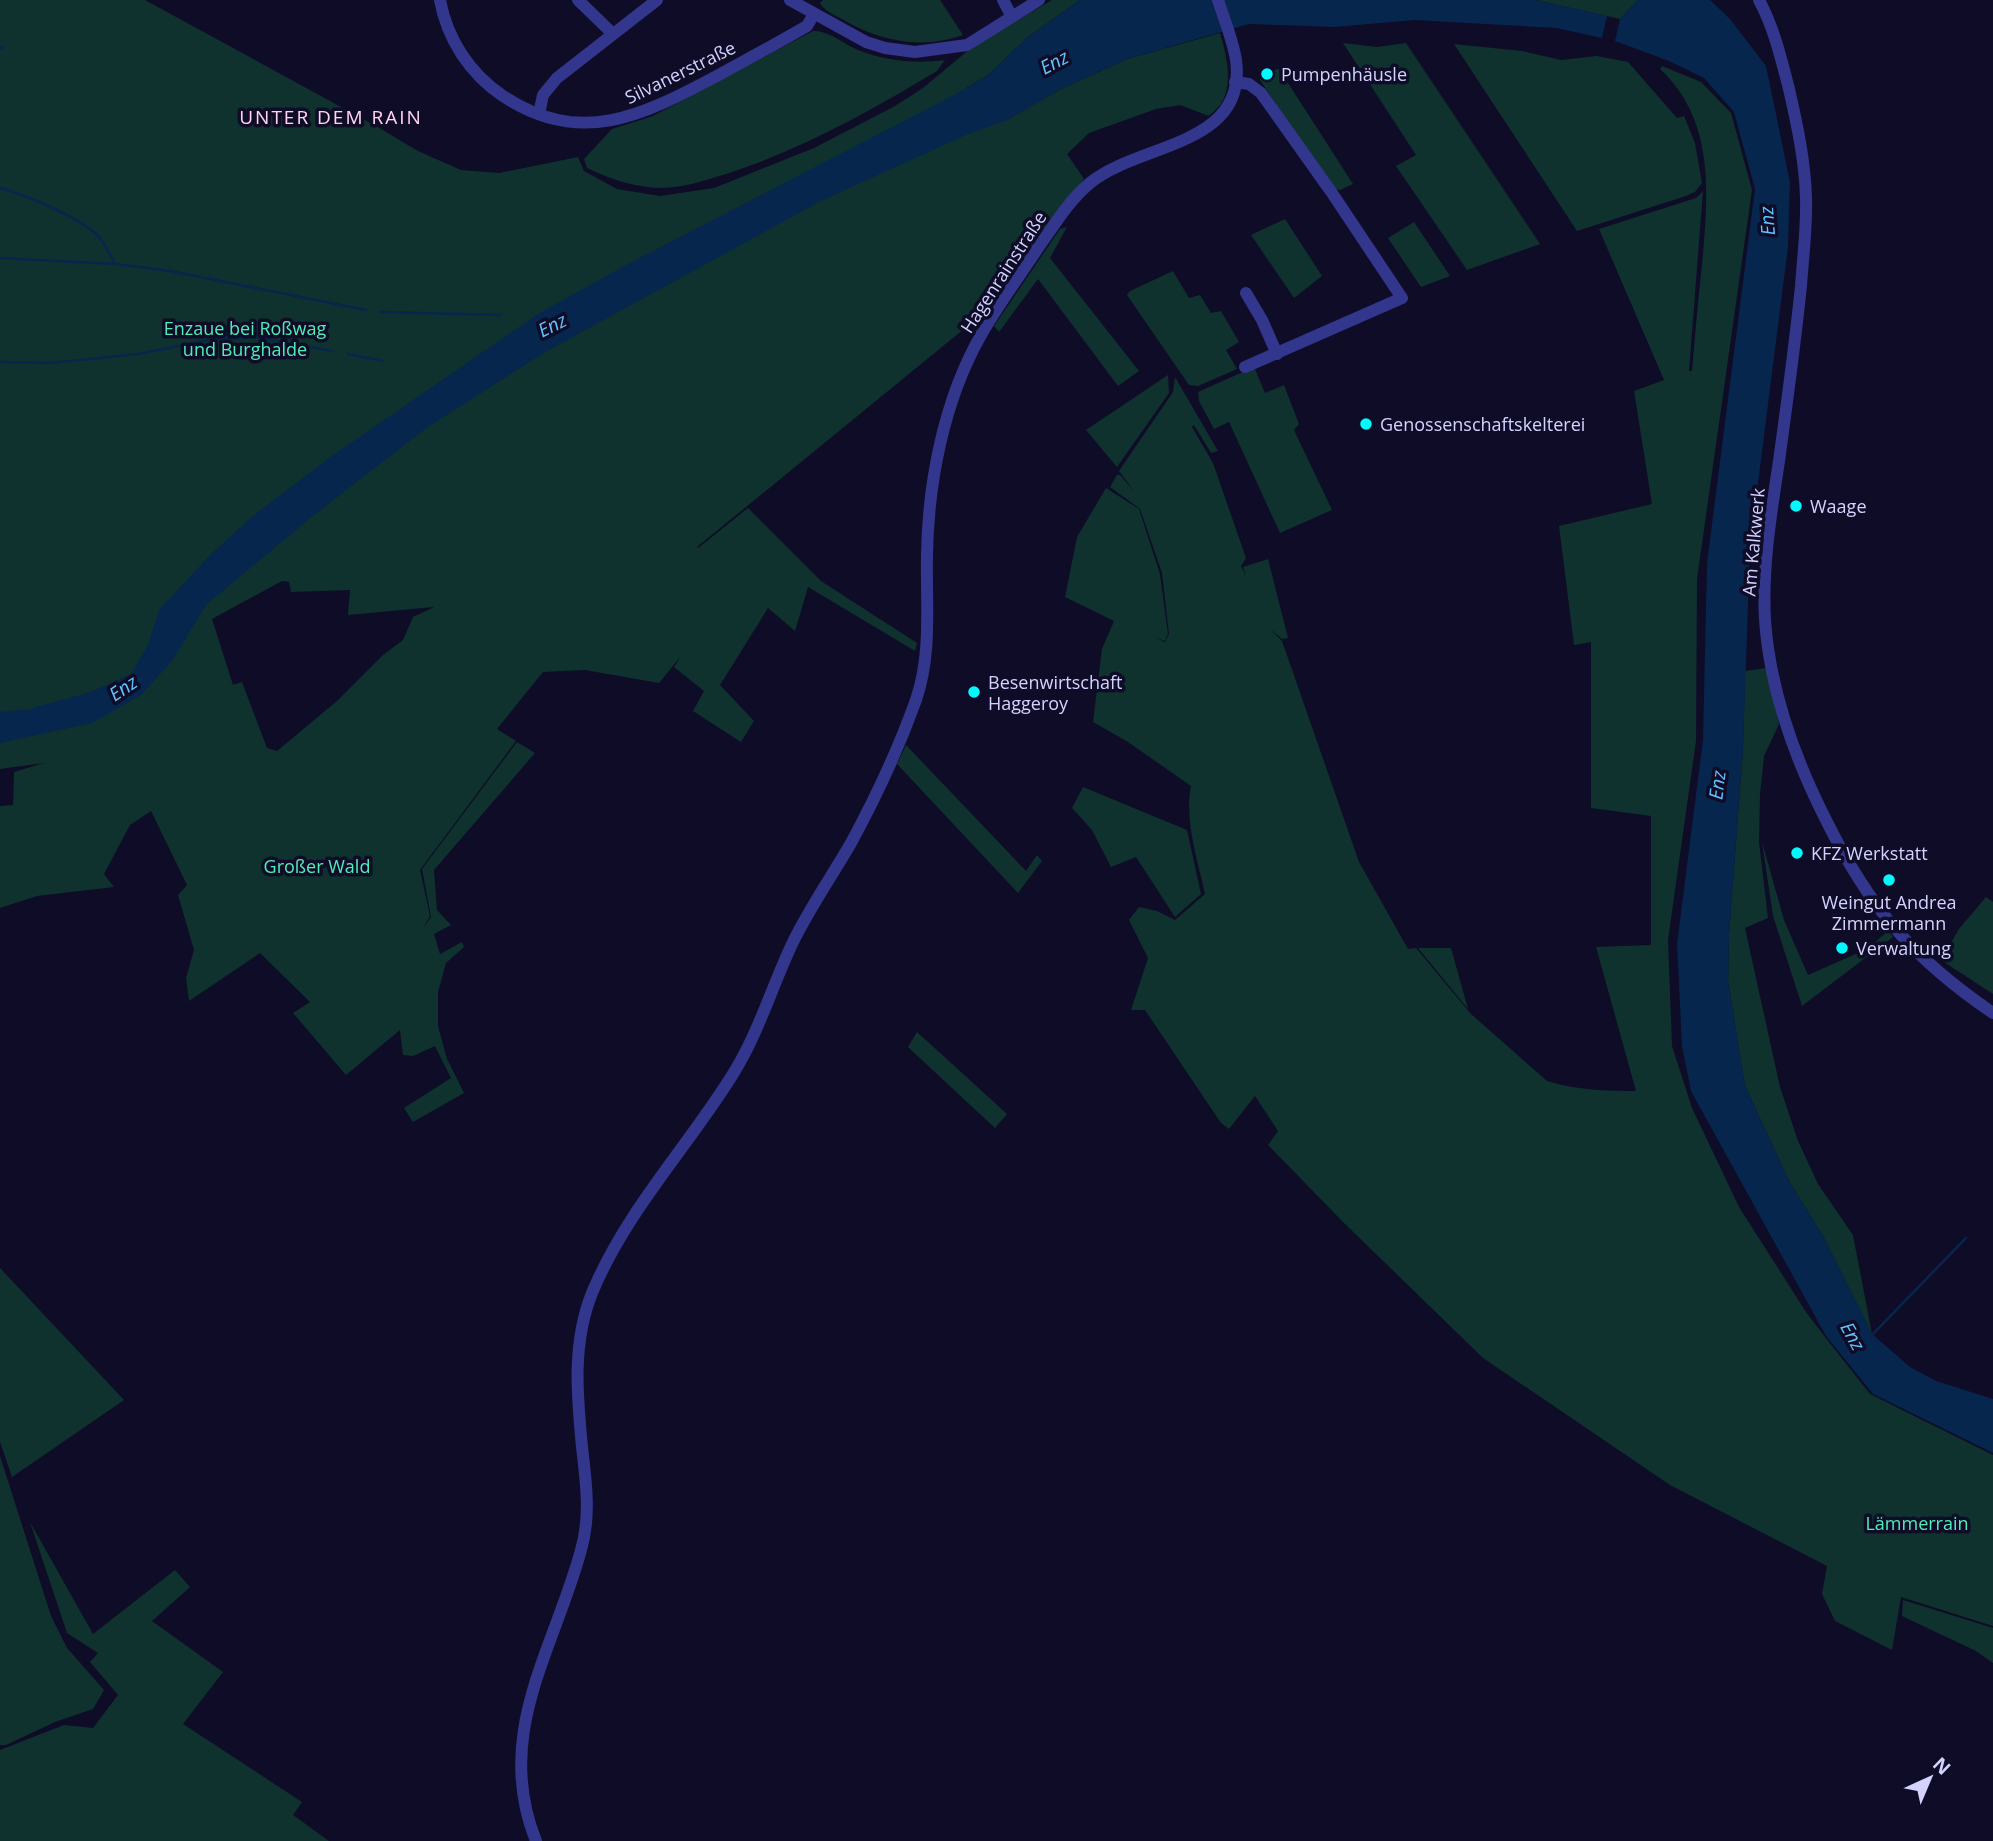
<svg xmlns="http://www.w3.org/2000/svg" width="1993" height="1841" viewBox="0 0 1993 1841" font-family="'Open Sans',sans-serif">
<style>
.green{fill:#0f322e;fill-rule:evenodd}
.water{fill:#06264d}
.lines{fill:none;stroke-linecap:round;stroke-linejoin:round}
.stream{stroke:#06264d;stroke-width:2.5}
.minor{stroke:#32368c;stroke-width:12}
.poi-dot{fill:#00fafe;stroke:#0f0c27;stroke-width:2.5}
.labels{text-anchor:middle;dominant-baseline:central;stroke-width:7;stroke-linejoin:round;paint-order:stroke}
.street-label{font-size:18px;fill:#d4d3ff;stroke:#0f0c27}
.poi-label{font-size:18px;fill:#d4d3ff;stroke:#0f0c27;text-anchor:start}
.park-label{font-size:18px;fill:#51edb9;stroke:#0f0c27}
.water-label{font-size:19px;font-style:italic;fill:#61c3ff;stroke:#0f0c27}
.neighbourhood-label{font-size:19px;letter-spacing:2px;fill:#ffd5f3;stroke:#0f0c27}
</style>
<rect width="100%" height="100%" fill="#0f0c27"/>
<g class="green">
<path d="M 0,0 L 145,0 L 376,126 L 418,151 L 461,170 L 499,173 L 578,157 L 584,171 L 617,189 L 660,196 L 714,188 L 814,148 L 895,106 L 923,88 L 971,48 L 1052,0 L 1080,0 L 1028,37 L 988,75 L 966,88 L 1005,121 L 1059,90 L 1127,59 L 1220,33 C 1226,54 1234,83 1221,104 C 1218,108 1213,112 1209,116 L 1180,105 L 1156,109 L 1089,133 L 1067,154 L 1084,179 L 981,315 L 697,547 L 698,548 L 748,508 L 821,581 L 917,643 L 915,651 L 808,587 L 795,631 L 768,608 L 720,685 L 754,721 L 741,742 L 693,711 L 704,691 L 674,667 L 681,656 L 659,683 L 585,670 L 543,672 L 497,729 L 516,741 L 420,870 L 430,916 L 423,928 L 431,917 L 422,869 L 517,742 L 535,753 L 434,870 L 437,910 L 451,925 L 434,934 L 440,954 L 462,942 L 464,947 L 446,963 L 438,992 L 438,1026 L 447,1059 L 464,1093 L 413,1122 L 404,1108 L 451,1078 L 435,1046 L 413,1056 L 403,1055 L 400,1030 L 346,1075 L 293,1013 L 310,1002 L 260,953 L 189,1001 L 186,978 L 194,950 L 178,895 L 187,885 L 151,811 L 130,825 L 104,874 L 114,887 L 37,896 L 0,908 L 0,806 L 13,805 L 14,772 L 44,763 L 0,769 ZM 282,581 L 289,582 L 291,592 L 350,590 L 348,615 L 434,607 L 413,617 L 403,640 L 383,655 L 337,701 L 277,751 L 267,748 L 242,682 L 233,685 L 212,619 Z"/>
<path d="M 823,0 L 940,0 L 963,35 C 922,50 878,41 842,19 C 834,15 824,11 820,3 Z"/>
<polygon points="1535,0 1638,0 1620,19"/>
<path d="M 813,31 C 828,30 844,44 858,50 C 886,61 915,64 945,60 L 937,71 C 870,111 801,150 726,174 C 706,180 686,187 664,188 C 636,188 612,180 587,168 L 584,159 L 612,129 L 653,116 Z"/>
<polygon points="1343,43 1377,47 1406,43 1540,244 1467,270 1396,166 1416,155"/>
<polygon points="1454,44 1522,51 1561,60 1597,56 1628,62 1677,118 1684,116 1695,143 1702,183 1695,192 1686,196 1577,231"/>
<path d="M 1662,66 L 1701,82 L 1731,113 L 1752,190 L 1697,579 L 1696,741 L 1668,940 L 1672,1046 L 1692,1108 L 1739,1207 L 1806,1312 L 1825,1337 L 1870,1394 L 1993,1455 L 1993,1626 L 1901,1597 L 1892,1650 L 1835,1621 L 1822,1594 L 1827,1566 L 1670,1485 L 1483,1358 L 1343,1222 L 1268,1145 L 1278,1131 L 1255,1096 L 1229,1129 L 1221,1123 L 1145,1010 L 1131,1010 L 1148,958 L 1129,920 L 1139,907 L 1157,911 L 1175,920 L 1205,894 C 1198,860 1184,821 1191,786 L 1128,742 L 1093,722 L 1102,649 L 1114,621 L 1065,597 L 1077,537 L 1106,488 L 1139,509 L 1160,574 L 1168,634 L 1165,641 L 1154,637 L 1165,642 L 1169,634 L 1162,573 L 1140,509 L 1110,487 L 1117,475 L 1120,475 L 1135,492 L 1119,471 L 1173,392 L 1175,377 L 1218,451 L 1211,453 L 1194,425 L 1192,427 L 1213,463 L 1246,558 L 1241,566 L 1246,576 L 1243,567 L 1268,559 L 1288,638 L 1282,639 L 1270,629 L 1282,641 L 1359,862 L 1408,949 L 1416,948 L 1471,1014 L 1547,1081 C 1574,1090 1608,1091 1636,1091 L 1596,947 L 1651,945 L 1651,816 L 1591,808 L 1591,642 L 1574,645 L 1559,526 L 1652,504 L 1634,391 L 1664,380 L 1599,229 L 1696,198 L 1703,191 L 1689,371 L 1692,371 C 1695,335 1698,300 1702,265 C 1708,196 1716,121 1660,69 Z"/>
<polygon points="1279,69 1353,184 1340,190 1333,189 1260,80 1261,72"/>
<polygon points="1285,219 1322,276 1294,298 1251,235"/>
<polygon points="1414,222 1450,276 1421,287 1388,238"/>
<polygon points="1067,227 1050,258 1139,371 1118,386 1038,279 999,332 994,326 1060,229"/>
<polygon points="1173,271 1189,298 1200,295 1211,313 1221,311 1239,342 1226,350 1237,369 1198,386 1189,385 1127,295 1130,291"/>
<polygon points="1254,367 1265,393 1284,385 1299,424 1294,430 1332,510 1280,533 1229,422 1214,429 1199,401 1198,392"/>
<polygon points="1168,375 1169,393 1117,467 1086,430"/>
<polygon points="1766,668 1779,724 1764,756 1760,794 1759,842 1768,918 1745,928 1780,1087 1798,1141 1818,1184 1853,1235 1872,1334 1824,1238 1789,1181 1745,1086 1728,981 1729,934 1743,748 1745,671"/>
<polygon points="906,745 1026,871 1037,855 1042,861 1018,893 897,764"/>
<polygon points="1083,787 1187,830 1201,894 1175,917 1136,857 1111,867 1092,830 1072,808"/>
<polygon points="1762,842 1784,920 1808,975 1867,949 1888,931 1893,937 1802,1006 1773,916"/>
<polygon points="1986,897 1993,902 1993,994 1941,960 1959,929"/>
<polygon points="1418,948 1451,948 1468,1009"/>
<polygon points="917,1032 1007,1114 995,1128 908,1047"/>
<polygon points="0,1268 124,1400 12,1477 0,1442"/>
<polygon points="0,1456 51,1616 67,1648 104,1690 93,1709 55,1722 6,1745 0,1745"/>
<polygon points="30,1522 93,1634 175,1570 190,1587 152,1621 223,1672 183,1724 302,1802 293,1815 329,1841 0,1841 0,1750 64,1725 93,1728 118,1695 90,1662 98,1653 67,1633"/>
<polygon points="1903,1600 1993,1628 1993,1663 1976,1651 1902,1616"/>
</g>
<g class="water">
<polygon points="1080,0 1535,0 1607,16 1602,38 1556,28 1414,20 1335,27 1249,24 1127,59 1059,90 1008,120 968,134 819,202 542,354 425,429 314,515 206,605 172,661 141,695 92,723 0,743 0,712 29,709 91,692 131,674 148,645 159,610 211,554 253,516 329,458 538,314 626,265 956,94 988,75 1028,37"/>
<polygon points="1638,0 1710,0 1730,19 1766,66 1790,182 1788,247 1750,546 1743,748 1729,934 1728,981 1745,1086 1789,1181 1824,1238 1872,1334 1910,1367 1936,1381 1993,1399 1993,1453 1873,1394 1826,1336 1691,1091 1682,1046 1677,944 1703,740 1707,563 1755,189 1734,112 1704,78 1669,61 1615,41 1620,19"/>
</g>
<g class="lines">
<g class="stream">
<polyline points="0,47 3,48"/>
<path d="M 0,188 C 26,195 79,217 98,236 C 105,243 110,255 115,264 L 170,271 L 366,310"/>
<polyline points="0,258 115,264"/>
<polyline points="380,312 501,315"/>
<polyline points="348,354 383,361"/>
<polyline points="0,362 50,363 138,354 209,340 255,337 332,351"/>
<polyline points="1871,1336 1966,1238"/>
</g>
<g class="minor">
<path d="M 440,0 C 447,39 470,74 503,96 C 580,147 641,116 713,78 C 744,61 776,44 807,26 L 814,14"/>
<polyline points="578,0 613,34"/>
<polyline points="790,0 866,42 885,48 915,52 967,45 1039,0"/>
<polyline points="1003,0 1012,17"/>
<path d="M 1759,0 C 1774,28 1781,58 1789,89 C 1797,124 1805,161 1806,198 C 1807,227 1803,256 1801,286 C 1795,344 1787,403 1779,461 C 1771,514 1762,567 1765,620 C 1770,691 1794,757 1826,820 C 1869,907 1912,958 1993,1013"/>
<polyline points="1235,82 1249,84 1261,93 1332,193 1402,298 1245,367"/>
<polyline points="539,114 543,95 557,78 657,0"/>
<polyline points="1246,293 1262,320 1277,354"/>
<path d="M 536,1841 C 493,1734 554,1650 581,1550 C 591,1516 586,1482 582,1447 C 577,1395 572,1343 592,1293 C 626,1211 687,1148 733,1074 C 759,1032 772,986 793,942 C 810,907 832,876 851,843 C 876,797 898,750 916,700 C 932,653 926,605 927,556 C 928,482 944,400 981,335 C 998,305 1019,277 1038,248 C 1054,226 1068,201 1090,183 C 1138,143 1248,147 1236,60 C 1233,40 1224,19 1218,0"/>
</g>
</g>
<g class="poi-dot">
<circle cx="1267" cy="74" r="7"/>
<circle cx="1366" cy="424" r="7"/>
<circle cx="1796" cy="506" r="7"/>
<circle cx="974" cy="692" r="7"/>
<circle cx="1797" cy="853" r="7"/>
<circle cx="1889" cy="880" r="7"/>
<circle cx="1842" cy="948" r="7"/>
</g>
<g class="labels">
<g class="street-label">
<text transform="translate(680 72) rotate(-26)">Silvanerstraße</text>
<text transform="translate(1003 272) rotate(-57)">Hagenrainstraße</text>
<text transform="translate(1753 542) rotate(-85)">Am Kalkwerk</text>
</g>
<g class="poi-label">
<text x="1281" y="74">Pumpenhäusle</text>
<text x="1380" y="424">Genossenschaftskelterei</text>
<text x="1810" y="506">Waage</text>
<text x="988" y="682">Besenwirtschaft<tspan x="988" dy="21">Haggeroy</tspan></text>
<text x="1811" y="853">KFZ Werkstatt</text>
<text x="1889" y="902" text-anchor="middle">Weingut Andrea<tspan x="1889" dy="21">Zimmermann</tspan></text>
<text x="1856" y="948">Verwaltung</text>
</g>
<g class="park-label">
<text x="245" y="328">Enzaue bei Roßwag<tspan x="245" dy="21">und Burghalde</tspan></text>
<text x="317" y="866">Großer Wald</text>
<text x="1917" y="1523">Lämmerrain</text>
</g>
<g class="water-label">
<text transform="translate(1054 62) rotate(-28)">Enz</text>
<text transform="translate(1767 221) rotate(-94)">Enz</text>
<text transform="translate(552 325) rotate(-27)">Enz</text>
<text transform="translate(123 688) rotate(-34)">Enz</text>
<text transform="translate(1717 785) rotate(-83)">Enz</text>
<text transform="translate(1853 1336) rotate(61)">Enz</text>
</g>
<g class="neighbourhood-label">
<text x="331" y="117">UNTER DEM RAIN</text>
</g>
</g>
<g transform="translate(1930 1778) rotate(44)" stroke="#0f0c27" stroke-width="5" paint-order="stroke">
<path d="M0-5L12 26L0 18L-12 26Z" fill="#d4d3ff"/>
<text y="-10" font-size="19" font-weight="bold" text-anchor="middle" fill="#d4d3ff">N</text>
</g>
</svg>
